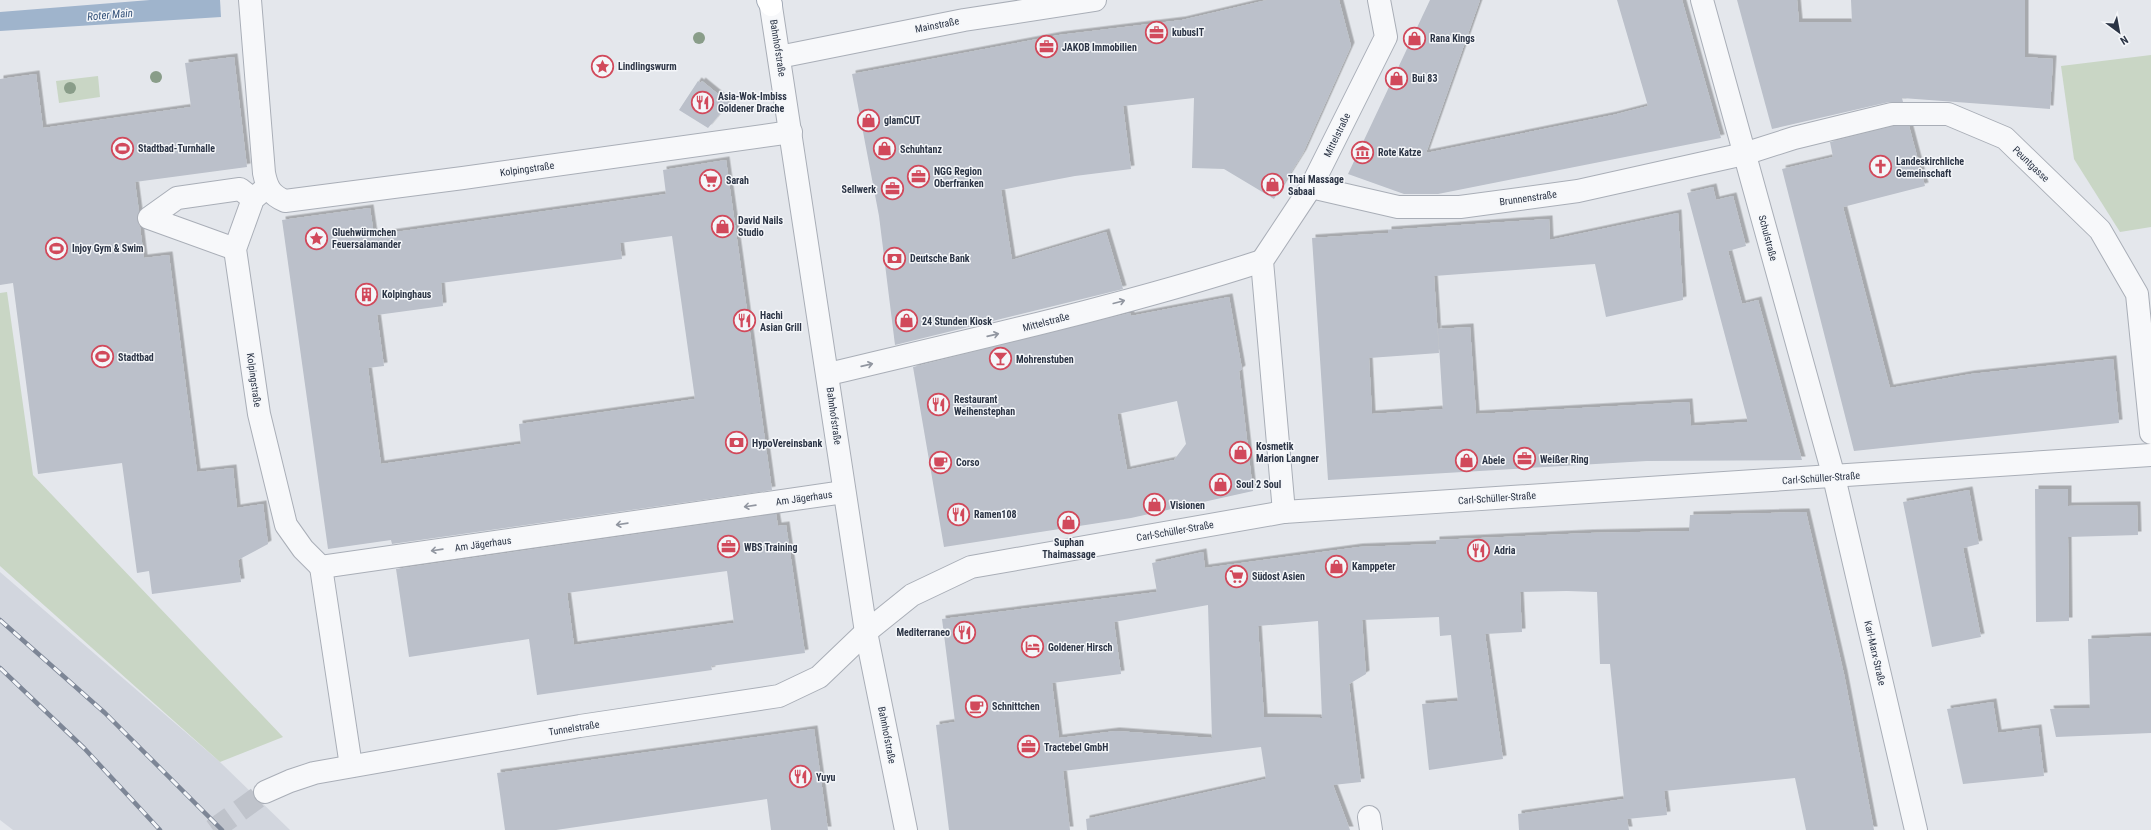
<svg xmlns="http://www.w3.org/2000/svg" width="2151" height="830" viewBox="0 0 2151 830" font-family="'Roboto Condensed',sans-serif">
<style>
.built{fill:#d2d6de}
.green{fill:#c9d6c5}
.water{fill:#9fb4cc}
.building{fill:#bbc0ca;fill-rule:evenodd;filter:url(#shadow)}
.lines{fill:none;stroke-linecap:round;stroke-linejoin:round}
.minor-tunnel{stroke:#bfc3cb;stroke-width:22;stroke-dasharray:22 11;stroke-linecap:butt}
.minor-casing{stroke:#a9aeb7;stroke-width:24}
.major-casing{stroke:#a3abb8;stroke-width:24}
.minor{stroke:#f7f8fa;stroke-width:22}
.major{stroke:#fff;stroke-width:22}
.rail-casing{stroke:#7d8696;stroke-width:4.5}
.rail{stroke:#f4f6f9;stroke-width:3;stroke-dasharray:9;stroke-linecap:butt}
.tree{fill:#899d89}
.oneway{stroke:#9196a0}
.labels{text-anchor:middle;dominant-baseline:central;stroke-width:3;stroke-linejoin:round;paint-order:stroke}
.street-label{font-size:10px;fill:#2b3445;stroke:#f4f6f9}
.poi-label{font-size:10px;font-weight:bold;fill:#2b3445;stroke:#f4f6f9;text-anchor:start}
.water-label{font-size:11px;font-style:italic;fill:#34527a;stroke:#f4f6f9}
</style>
<defs>
<filter id="shadow"><feDropShadow dx="3.5" dy="-3.5" stdDeviation="0" flood-color="#0004"/></filter>
</defs>
<rect width="100%" height="100%" fill="#e4e7ec"/>
<polygon class="built" points="0,572 220,762 290,830 13,830 0,820"/>
<g class="green">
<polygon points="2151,55 2151,227 2120,232 2074,159 2061,66"/>
<polygon points="98,76 100,97 59,103 56,81"/>
<polygon points="7,292 33,475 283,737 220,762 0,566 0,293"/>
</g>
<polygon class="water" points="150,0 220,0 221,17 0,31 0,12"/>
<g class="building">
<polygon points="1267,0 1339,0 1351,46 1303,153 1274,199 1224,169 1192,168 1194,98 1123,106 1131,169 1075,176 1001,190 1012,260 1106,232 1123,289 895,345 879,216 852,74 1059,35 1182,20"/>
<polygon points="1430,0 1480,0 1426,153 1613,115 1648,106 1617,0 1682,0 1721,138 1438,194 1404,194 1348,174"/>
<polygon points="1737,0 1797,0 1799,22 1852,22 1851,0 2025,0 2025,57 2053,59 2050,109 1902,98 1903,102 1889,102 1772,129"/>
<polygon points="234,57 247,167 135,182 139,212 137,219 140,227 144,258 169,255 197,472 233,468 237,508 263,504 268,544 238,560 241,582 152,594 149,571 137,573 122,463 38,474 13,283 0,285 0,79 36,74 43,128 191,107 185,63"/>
<polygon points="698,81 701,83 702,81 729,103 708,128 679,110"/>
<polygon points="1894,126 1909,126 1925,186 1843,207 1890,388 1971,374 2113,359 2119,423 1854,451 1782,169 1833,157 1830,142"/>
<path d="M 726,160 L 772,490 L 392,544 L 391,540 L 328,549 L 282,220 L 370,208 L 374,235 L 666,194 L 663,170 ZM 672,236 L 695,399 L 519,424 L 521,444 L 381,464 L 368,368 L 384,366 L 377,315 L 443,306 L 441,283 L 622,259 L 620,243 Z"/>
<polygon points="1713,187 1716,200 1733,196 1746,246 1728,251 1742,304 1758,300 1802,460 1647,461 1328,480 1312,238 1388,233 1388,230 1549,219 1550,240 1678,213 1683,300 1606,317 1595,264 1434,276 1439,353 1369,358 1372,414 1443,409 1438,329 1470,327 1476,414 1689,402 1691,426 1748,422 1687,193"/>
<path d="M 1229,297 L 1242,369 L 1239,371 L 1253,491 L 1131,518 L 944,547 L 913,367 L 1130,313 L 1131,316 ZM 1177,401 L 1186,444 L 1174,460 L 1127,470 L 1117,414 Z"/>
<polygon points="2035,489 2068,489 2068,506 2137,505 2138,535 2068,537 2069,621 2036,622"/>
<polygon points="1969,490 1979,544 1963,548 1981,637 1932,647 1903,502"/>
<path d="M 1806,512 L 1844,674 L 1874,830 L 1806,830 L 1795,778 L 1664,791 L 1667,815 L 1627,819 L 1629,830 L 1519,830 L 1518,814 L 1624,799 L 1610,664 L 1600,664 L 1597,592 L 1567,591 L 1520,592 L 1522,632 L 1485,634 L 1503,759 L 1429,770 L 1422,704 L 1458,701 L 1451,635 L 1440,636 L 1439,617 L 1362,620 L 1366,674 L 1349,684 L 1361,782 L 1333,785 L 1350,830 L 1087,830 L 1086,819 L 1266,779 L 1261,747 L 1063,771 L 1070,830 L 949,830 L 936,725 L 955,722 L 942,619 L 1157,592 L 1152,563 L 1203,552 L 1205,568 L 1359,547 L 1436,544 L 1436,540 L 1590,533 L 1689,531 L 1690,515 ZM 1208,605 L 1212,738 L 1116,731 L 1059,738 L 1052,683 L 1121,674 L 1114,622 ZM 1318,621 L 1322,718 L 1264,717 L 1258,626 Z"/>
<path d="M 776,514 L 778,526 L 786,525 L 805,653 L 711,666 L 712,670 L 537,695 L 529,639 L 409,657 L 396,569 ZM 727,571 L 734,623 L 574,645 L 567,593 Z"/>
<polygon points="2151,636 2151,733 2056,737 2050,709 2090,708 2088,639"/>
<polygon points="1993,702 1998,733 2038,728 2044,776 1963,784 1947,709"/>
<polygon points="814,729 828,830 771,830 767,799 556,830 505,830 497,773"/>
</g>
<g class="lines">
<polyline class="minor-tunnel" points="213,830 265,792"/>
<defs>
<g id="minor">
<path d="M 250,0 L 264,173 C 267,188 271,195 285,201 L 463,178 L 791,132"/>
<polyline points="770,0 866,632 906,830"/>
<polyline points="1702,0 1834,477 1916,830"/>
<polyline points="779,57 964,20 1095,0"/>
<polyline points="267,187 253,199 235,249 259,414 286,525 303,549 321,567"/>
<polyline points="1311,187 1398,207 1460,207 1578,191 1744,154 1794,138 1892,114 1948,114 2005,138 2100,230 2137,294 2151,433"/>
<polyline points="235,249 149,218 177,198 240,189 253,199"/>
<path d="M 829,374 C 974,339 1120,307 1262,261"/>
<polyline points="1284,512 1262,261 1311,187 1386,37 1379,0"/>
<polyline points="321,567 844,492"/>
<polyline points="321,567 351,766"/>
<polyline points="265,792 290,781 314,773 580,726 779,696 819,677 866,632 912,595 971,567 1284,512 2151,455"/>
<polyline points="1369,817 1371,830"/>
</g>
<polyline id="major" points="768,0 771,5"/>
</defs>
<use href="#minor" class="minor-casing"/>
<use href="#major" class="major-casing"/>
<use href="#minor" class="minor"/>
<use href="#major" class="major"/>
<defs>
<g id="rail">
<polyline points="0,620 105,713 222,830"/>
<polyline points="0,668 84,748 160,830"/>
</g>
</defs>
<use href="#rail" class="rail-casing"/>
<use href="#rail" class="rail"/>
</g>
<g class="tree">
<circle cx="699" cy="38" r="6"/>
<circle cx="156" cy="77" r="6"/>
<circle cx="70" cy="88" r="6"/>
</g>
<defs><path id="oneway-shaft" d="M-6 0H5M1.5-3L5.5 0L1.5 3" fill="none" stroke-width="1.6" stroke-linecap="round" stroke-linejoin="round"/></defs>
<g class="oneway">
<use href="#oneway-shaft" transform="translate(1119 302) rotate(-15)"/>
<use href="#oneway-shaft" transform="translate(993 335) rotate(-13)"/>
<use href="#oneway-shaft" transform="translate(867 365) rotate(-13)"/>
<use href="#oneway-shaft" transform="translate(750 506) rotate(172)"/>
<use href="#oneway-shaft" transform="translate(622 524) rotate(172)"/>
<use href="#oneway-shaft" transform="translate(437 550) rotate(172)"/>
</g>
<defs>
<symbol id="office-ring" viewBox="-11 -11 22 22"><circle r="9.5" fill="#f4f6f9" stroke="#d1495b" stroke-width="1.5"/><path d="M-6-3h4V-5.5h4V-3h4V5H-6ZM-1-4.5V-3h2v-1.5ZM-6 0V1H6V0Z" fill="#d1495b"/></symbol>
<symbol id="shop-ring" viewBox="-11 -11 22 22"><circle r="9.5" fill="#f4f6f9" stroke="#d1495b" stroke-width="1.5"/><path d="M-5-2.5h2.3a2.7 3.5 0 0 1 5.4 0H5L5.5 6h-11ZM-1.5-2.5h3a1.5 2.3 0 0 0-3 0Z" fill="#d1495b"/></symbol>
<symbol id="sight-ring" viewBox="-11 -11 22 22"><circle r="9.5" fill="#f4f6f9" stroke="#d1495b" stroke-width="1.5"/><path d="M0-6L1.8-2.2L6-1.7L2.9 1.2L3.7 5.4L0 3.3L-3.7 5.4L-2.9 1.2L-6-1.7L-1.8-2.2Z" fill="#d1495b"/></symbol>
<symbol id="restaurant-ring" viewBox="-11 -11 22 22"><circle r="9.5" fill="#f4f6f9" stroke="#d1495b" stroke-width="1.5"/><path d="M-5-6h1v4h1v-4h1v4h1v-4h1v5L-1.5 .5V6h-2V.5L-5-1ZM5-6V6H3V1.5H1.5Q1.5-4 5-6Z" fill="#d1495b"/></symbol>
<symbol id="stadium-ring" viewBox="-11 -11 22 22"><circle r="9.5" fill="#f4f6f9" stroke="#d1495b" stroke-width="1.5"/><path d="M0-5a6.5 5 0 1 0 0 10a6.5 5 0 1 0 0-10ZM-3.5-1.8h7v3.6h-7Z" fill="#d1495b"/></symbol>
<symbol id="museum-ring" viewBox="-11 -11 22 22"><circle r="9.5" fill="#f4f6f9" stroke="#d1495b" stroke-width="1.5"/><path d="M0-6L6-3V-2H-6V-3ZM-5-1h2V3h-2ZM-1-1h2V3h-2ZM3-1h2V3H3ZM-6 4H6V6H-6Z" fill="#d1495b"/></symbol>
<symbol id="church-ring" viewBox="-11 -11 22 22"><circle r="9.5" fill="#f4f6f9" stroke="#d1495b" stroke-width="1.5"/><path d="M-1.2-6h2.4v3.5h3.3v2.4h-3.3V6h-2.4V-.1h-3.3v-2.4h3.3Z" fill="#d1495b"/></symbol>
<symbol id="supermarket-ring" viewBox="-11 -11 22 22"><circle r="9.5" fill="#f4f6f9" stroke="#d1495b" stroke-width="1.5"/><path d="M-6-5.5h2.5l.6 2H6L4.5 2H-2.5L-4.4-4H-6ZM-1.5 3.2a1.3 1.3 0 1 0 .1 0ZM3 3.2a1.3 1.3 0 1 0 .1 0Z" fill="#d1495b"/></symbol>
<symbol id="bank-ring" viewBox="-11 -11 22 22"><circle r="9.5" fill="#f4f6f9" stroke="#d1495b" stroke-width="1.5"/><path d="M-6-4H6V4H-6ZM0-2.3a2.3 2.3 0 1 0 0 4.6a2.3 2.3 0 1 0 0-4.6Z" fill="#d1495b"/></symbol>
<symbol id="building-ring" viewBox="-11 -11 22 22"><circle r="9.5" fill="#f4f6f9" stroke="#d1495b" stroke-width="1.5"/><path d="M-4-6H4V6H1V3H-1V6H-4ZM-2.5-4.3h1.7v1.8h-1.7ZM.8-4.3h1.7v1.8H.8ZM-2.5-1h1.7V.8h-1.7ZM.8-1h1.7V.8H.8Z" fill="#d1495b"/></symbol>
<symbol id="bar-ring" viewBox="-11 -11 22 22"><circle r="9.5" fill="#f4f6f9" stroke="#d1495b" stroke-width="1.5"/><path d="M-6-5H6L.8 .8V4.5H3.5V6h-7V4.5H-.8V.8Z" fill="#d1495b"/></symbol>
<symbol id="cafe-ring" viewBox="-11 -11 22 22"><circle r="9.5" fill="#f4f6f9" stroke="#d1495b" stroke-width="1.5"/><path d="M-5.5-4.5H6V0H3Q3 3.5 0 3.5H-2.5Q-5.5 3.5-5.5 0ZM3-3.2v2h1.7v-2ZM-6 4.5H4V6H-6Z" fill="#d1495b"/></symbol>
<symbol id="hotel-ring" viewBox="-11 -11 22 22"><circle r="9.5" fill="#f4f6f9" stroke="#d1495b" stroke-width="1.5"/><path d="M-6-4.5h1.5V1H6V5H4.5V3h-9V5H-6ZM-4 0a1.8 1.8 0 1 1 3.6 0ZM.5 0V-2.5h3Q6-2.5 6 0Z" fill="#d1495b"/></symbol>
</defs>
<g fill-rule="evenodd">
<use href="#office-ring" x="1144" y="20" width="25" height="25"/>
<use href="#shop-ring" x="1402" y="26" width="25" height="25"/>
<use href="#office-ring" x="1034" y="34" width="25" height="25"/>
<use href="#sight-ring" x="590" y="54" width="25" height="25"/>
<use href="#shop-ring" x="1384" y="66" width="25" height="25"/>
<use href="#restaurant-ring" x="690" y="90" width="25" height="25"/>
<use href="#shop-ring" x="856" y="108" width="25" height="25"/>
<use href="#stadium-ring" x="110" y="136" width="25" height="25"/>
<use href="#shop-ring" x="872" y="136" width="25" height="25"/>
<use href="#museum-ring" x="1350" y="140" width="25" height="25"/>
<use href="#church-ring" x="1868" y="154" width="25" height="25"/>
<use href="#office-ring" x="906" y="164" width="25" height="25"/>
<use href="#supermarket-ring" x="698" y="168" width="25" height="25"/>
<use href="#shop-ring" x="1260" y="172" width="25" height="25"/>
<use href="#office-ring" x="880" y="176" width="25" height="25"/>
<use href="#shop-ring" x="710" y="214" width="25" height="25"/>
<use href="#sight-ring" x="304" y="226" width="25" height="25"/>
<use href="#stadium-ring" x="44" y="236" width="25" height="25"/>
<use href="#bank-ring" x="882" y="246" width="25" height="25"/>
<use href="#building-ring" x="354" y="282" width="25" height="25"/>
<use href="#restaurant-ring" x="732" y="308" width="25" height="25"/>
<use href="#shop-ring" x="894" y="308" width="25" height="25"/>
<use href="#stadium-ring" x="90" y="344" width="25" height="25"/>
<use href="#bar-ring" x="988" y="346" width="25" height="25"/>
<use href="#restaurant-ring" x="926" y="392" width="25" height="25"/>
<use href="#bank-ring" x="724" y="430" width="25" height="25"/>
<use href="#shop-ring" x="1228" y="440" width="25" height="25"/>
<use href="#office-ring" x="1512" y="446" width="25" height="25"/>
<use href="#shop-ring" x="1454" y="448" width="25" height="25"/>
<use href="#cafe-ring" x="928" y="450" width="25" height="25"/>
<use href="#shop-ring" x="1208" y="472" width="25" height="25"/>
<use href="#shop-ring" x="1142" y="492" width="25" height="25"/>
<use href="#restaurant-ring" x="946" y="502" width="25" height="25"/>
<use href="#shop-ring" x="1056" y="510" width="25" height="25"/>
<use href="#office-ring" x="716" y="534" width="25" height="25"/>
<use href="#restaurant-ring" x="1466" y="538" width="25" height="25"/>
<use href="#shop-ring" x="1324" y="554" width="25" height="25"/>
<use href="#supermarket-ring" x="1224" y="564" width="25" height="25"/>
<use href="#restaurant-ring" x="952" y="620" width="25" height="25"/>
<use href="#hotel-ring" x="1020" y="634" width="25" height="25"/>
<use href="#cafe-ring" x="964" y="694" width="25" height="25"/>
<use href="#office-ring" x="1016" y="734" width="25" height="25"/>
<use href="#restaurant-ring" x="788" y="764" width="25" height="25"/>
</g>
<g class="labels">
<g class="street-label">
<text transform="translate(937 25) rotate(-11)">Mainstraße</text>
<text transform="translate(778 48) rotate(81)">Bahnhofstraße</text>
<text transform="translate(1337 135) rotate(-64)">Mittelstraße</text>
<text transform="translate(2031 164) rotate(44)">Peuntgasse</text>
<text transform="translate(527 169) rotate(-8)">Kolpingstraße</text>
<text transform="translate(1528 198) rotate(-8)">Brunnenstraße</text>
<text transform="translate(1768 238) rotate(75)">Schulstraße</text>
<text transform="translate(1046 322) rotate(-15)">Mittelstraße</text>
<text transform="translate(254 380) rotate(82)">Kolpingstraße</text>
<text transform="translate(834 416) rotate(82)">Bahnhofstraße</text>
<text transform="translate(1821 478) rotate(-4)">Carl-Schüller-Straße</text>
<text transform="translate(804 498) rotate(-8)">Am Jägerhaus</text>
<text transform="translate(1497 498) rotate(-4)">Carl-Schüller-Straße</text>
<text transform="translate(1175 531) rotate(-10)">Carl-Schüller-Straße</text>
<text transform="translate(483 544) rotate(-8)">Am Jägerhaus</text>
<text transform="translate(1875 653) rotate(77)">Karl-Marx-Straße</text>
<text transform="translate(574 728) rotate(-9)">Tunnelstraße</text>
<text transform="translate(887 735) rotate(79)">Bahnhofstraße</text>
</g>
<g class="poi-label">
<text x="1172" y="32">kubusIT</text>
<text x="1430" y="38">Rana Kings</text>
<text x="1062" y="47">JAKOB Immobilien</text>
<text x="618" y="66">Lindlingswurm</text>
<text x="1412" y="78">Bui 83</text>
<text x="718" y="96">Asia-Wok-Imbiss<tspan x="718" dy="12">Goldener Drache</tspan></text>
<text x="884" y="120">glamCUT</text>
<text x="138" y="148">Stadtbad-Turnhalle</text>
<text x="900" y="149">Schuhtanz</text>
<text x="1378" y="152">Rote Katze</text>
<text x="1896" y="161">Landeskirchliche<tspan x="1896" dy="12">Gemeinschaft</tspan></text>
<text x="934" y="171">NGG Region<tspan x="934" dy="12">Oberfranken</tspan></text>
<text x="1288" y="179">Thai Massage<tspan x="1288" dy="12">Sabaai</tspan></text>
<text x="726" y="180">Sarah</text>
<text x="876" y="189" text-anchor="end">Sellwerk</text>
<text x="738" y="220">David Nails<tspan x="738" dy="12">Studio</tspan></text>
<text x="332" y="232">Gluehwürmchen<tspan x="332" dy="12">Feuersalamander</tspan></text>
<text x="72" y="248">Injoy Gym &amp; Swim</text>
<text x="910" y="258">Deutsche Bank</text>
<text x="382" y="294">Kolpinghaus</text>
<text x="760" y="315">Hachi<tspan x="760" dy="12">Asian Grill</tspan></text>
<text x="922" y="321">24 Stunden Kiosk</text>
<text x="118" y="357">Stadtbad</text>
<text x="1016" y="359">Mohrenstuben</text>
<text x="954" y="399">Restaurant<tspan x="954" dy="12">Weihenstephan</tspan></text>
<text x="752" y="443">HypoVereinsbank</text>
<text x="1256" y="446">Kosmetik<tspan x="1256" dy="12">Marion Langner</tspan></text>
<text x="1540" y="459">Weißer Ring</text>
<text x="1482" y="460">Abele</text>
<text x="956" y="462">Corso</text>
<text x="1236" y="484">Soul 2 Soul</text>
<text x="1170" y="505">Visionen</text>
<text x="974" y="514">Ramen108</text>
<text x="1069" y="542" text-anchor="middle">Suphan<tspan x="1069" dy="12">Thaimassage</tspan></text>
<text x="744" y="547">WBS Training</text>
<text x="1494" y="550">Adria</text>
<text x="1352" y="566">Kamppeter</text>
<text x="1252" y="576">Südost Asien</text>
<text x="950" y="632" text-anchor="end">Mediterraneo</text>
<text x="1048" y="647">Goldener Hirsch</text>
<text x="992" y="706">Schnittchen</text>
<text x="1044" y="747">Tractebel GmbH</text>
<text x="816" y="777">Yuyu</text>
</g>
<g class="water-label">
<text transform="translate(110 15) rotate(-5)">Roter Main</text>
</g>
</g>
<g transform="translate(2119 32) rotate(148)" stroke="#f4f6f9" stroke-width="3" paint-order="stroke">
<path d="M0-3L7 15L0 10L-7 15Z" fill="#2b3445"/>
<text y="-6" font-size="11" font-weight="bold" text-anchor="middle" fill="#2b3445">N</text>
</g>
</svg>
